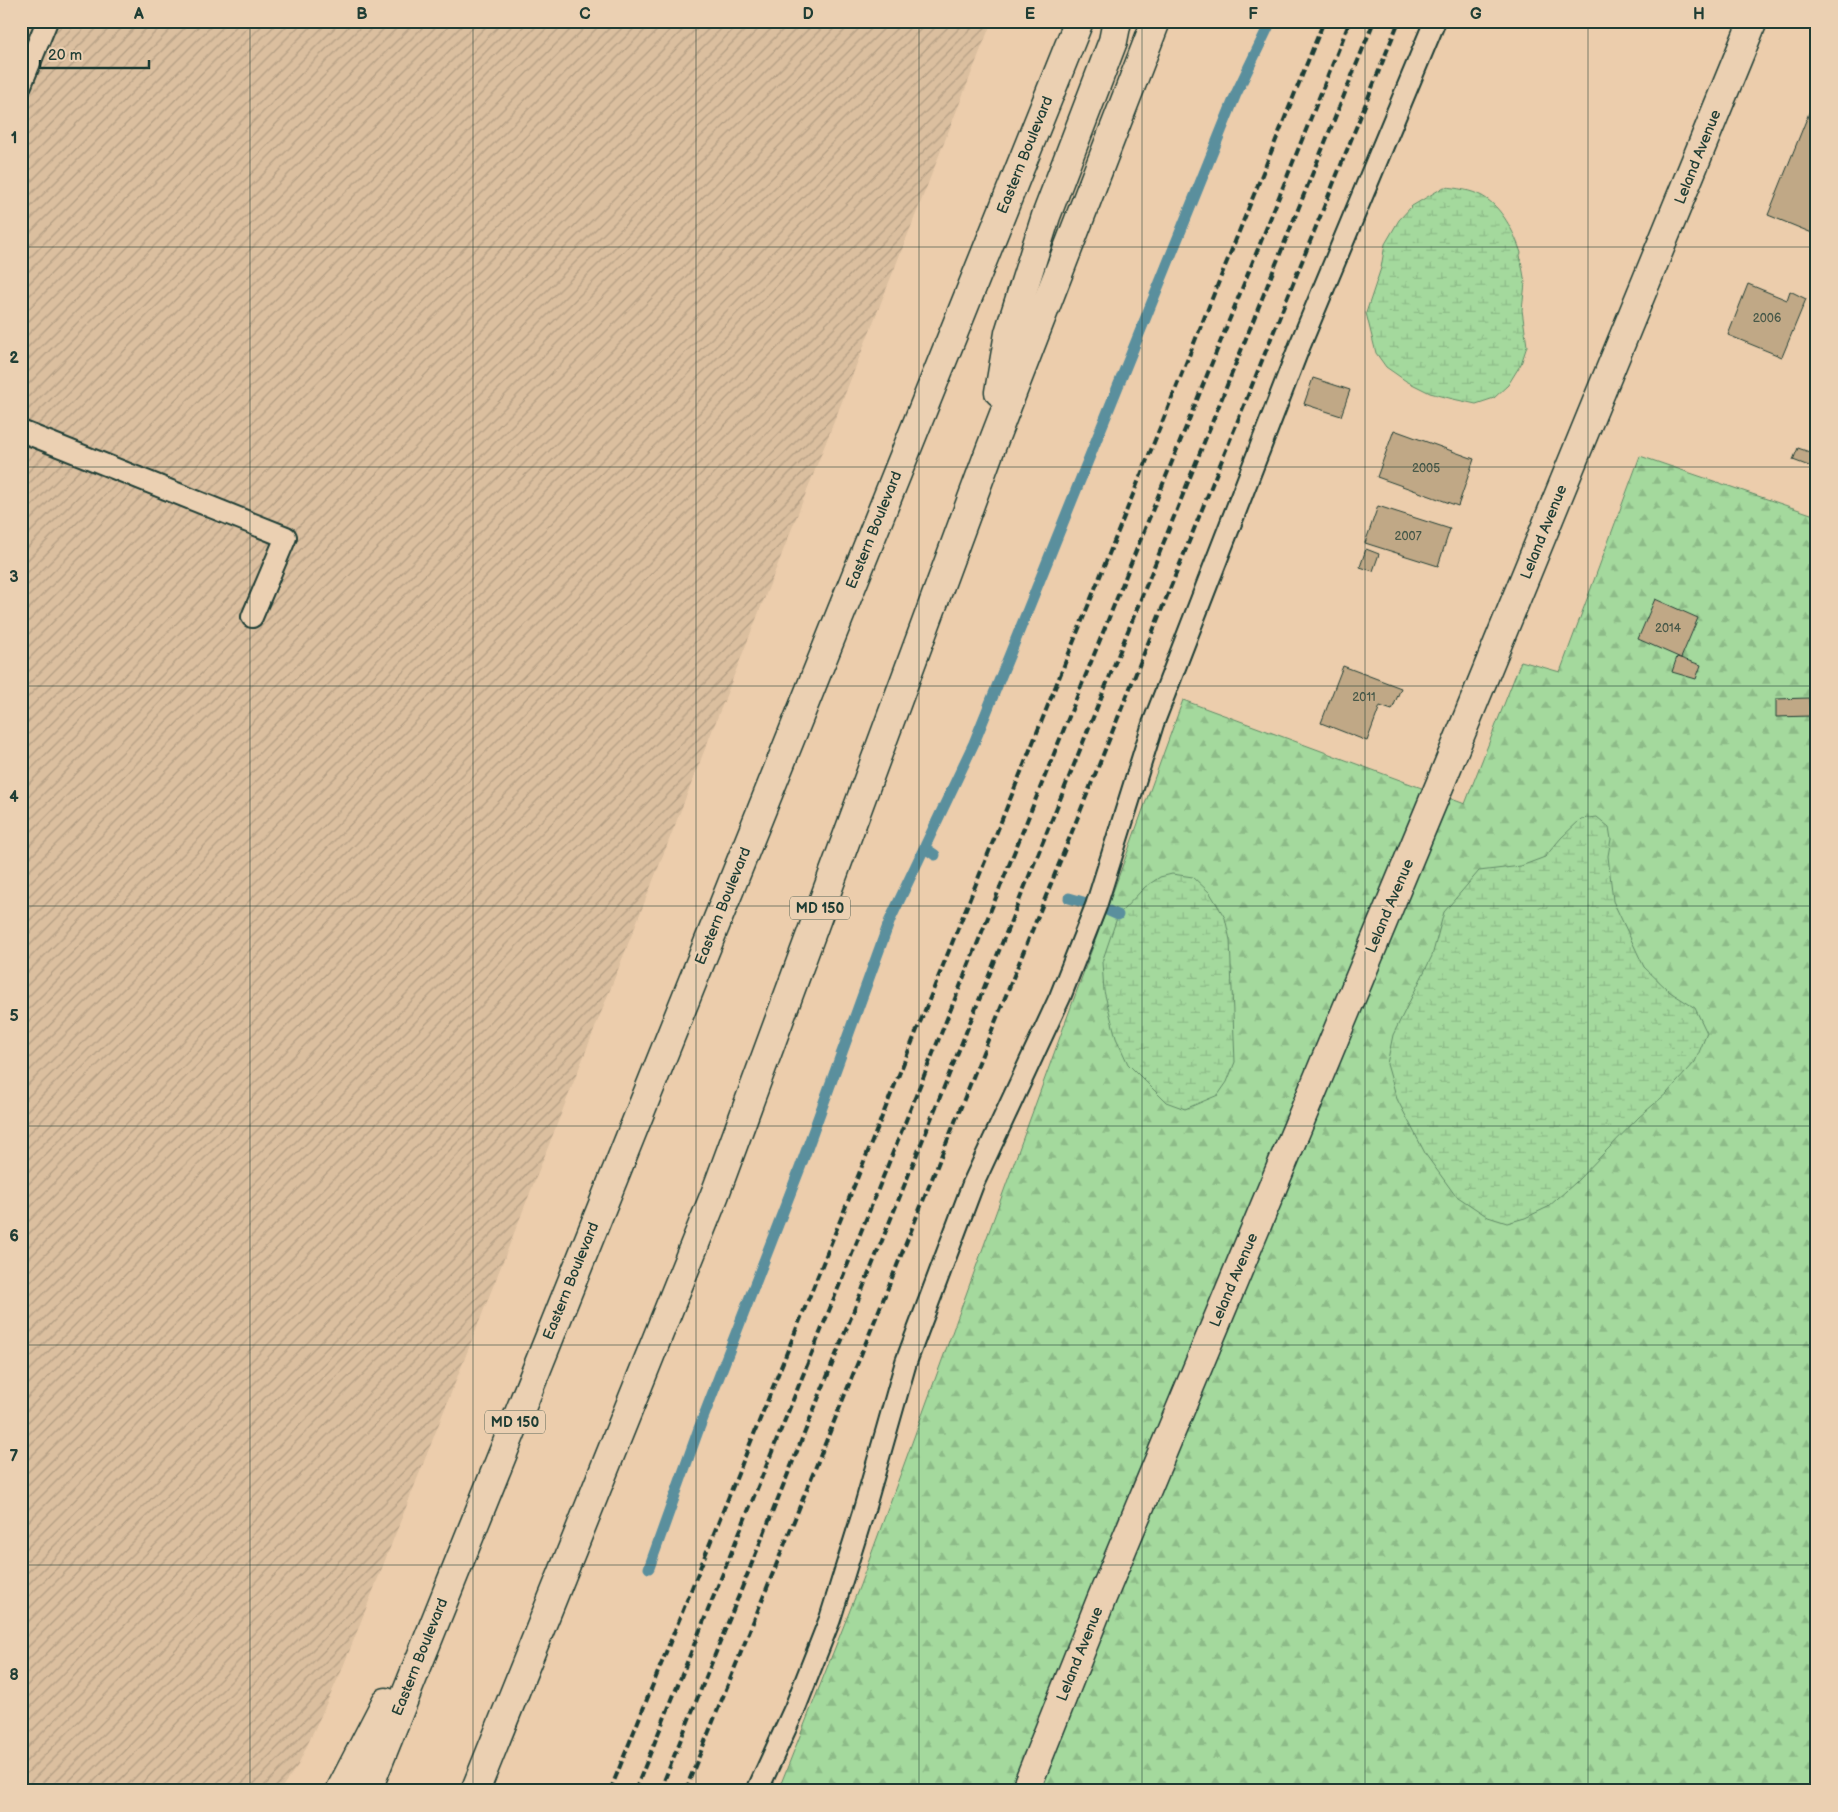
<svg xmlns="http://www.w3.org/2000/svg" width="1838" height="1812" viewBox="0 0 1838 1812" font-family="'Balsamiq Sans',sans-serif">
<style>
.industrial{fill:url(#industrial-furrows)}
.forest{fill:url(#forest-firs);stroke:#628b68}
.wetland{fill:url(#wetland-marsh);stroke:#628b68}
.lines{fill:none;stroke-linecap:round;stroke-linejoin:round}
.stream{stroke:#5a8f9d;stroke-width:11}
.building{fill:#c0a886;stroke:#1f3d34}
.lane-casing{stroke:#1f3d34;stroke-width:24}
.street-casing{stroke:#1f3d34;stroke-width:31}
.primary-casing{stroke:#1f3d34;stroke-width:31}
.lane{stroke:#ebd0b2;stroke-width:20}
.street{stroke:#ebd0b2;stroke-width:28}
.primary{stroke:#ebd0b2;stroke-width:28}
.rail{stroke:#1f3d34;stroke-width:4;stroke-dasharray:8 4;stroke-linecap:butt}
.grid{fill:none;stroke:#1f3d34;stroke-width:1;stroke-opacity:0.55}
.labels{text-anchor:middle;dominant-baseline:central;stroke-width:5;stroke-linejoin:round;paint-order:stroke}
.number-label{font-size:12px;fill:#475848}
.shield{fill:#ebd0b2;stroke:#5c695a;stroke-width:1}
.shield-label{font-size:14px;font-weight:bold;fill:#1f3d34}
.street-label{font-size:15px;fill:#1f3d34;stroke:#ebd0b2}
.neatline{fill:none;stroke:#1f3d34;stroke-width:2}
.grid-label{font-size:16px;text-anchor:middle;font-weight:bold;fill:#1f3d34}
</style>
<defs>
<pattern id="industrial-furrows" width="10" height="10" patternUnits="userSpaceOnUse" patternTransform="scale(1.25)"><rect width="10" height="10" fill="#dbbf9f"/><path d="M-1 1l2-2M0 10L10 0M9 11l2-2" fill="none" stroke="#b19c82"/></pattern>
<pattern id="forest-firs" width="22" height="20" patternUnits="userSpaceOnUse" patternTransform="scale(1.25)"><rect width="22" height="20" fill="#a4d99d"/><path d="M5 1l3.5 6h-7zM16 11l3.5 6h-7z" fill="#8dbb88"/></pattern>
<pattern id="wetland-marsh" width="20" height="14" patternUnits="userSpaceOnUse" patternTransform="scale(1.25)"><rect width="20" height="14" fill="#a4d99d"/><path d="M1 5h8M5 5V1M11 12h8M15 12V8" fill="none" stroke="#8dbb88"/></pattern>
</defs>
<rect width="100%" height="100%" fill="#eccdac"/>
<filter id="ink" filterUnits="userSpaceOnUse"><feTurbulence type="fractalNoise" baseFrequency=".02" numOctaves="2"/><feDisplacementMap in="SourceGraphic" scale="10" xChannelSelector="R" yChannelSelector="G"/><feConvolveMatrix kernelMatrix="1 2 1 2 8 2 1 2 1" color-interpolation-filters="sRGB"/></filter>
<g filter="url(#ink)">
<polygon class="industrial" points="21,21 992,21 341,1672 298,1765 279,1791 21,1791"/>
<polygon class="forest" points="1640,456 1817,516 1817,1791 778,1791 860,1585 1183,700 1465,804 1521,661 1560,672"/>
<g class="wetland">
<path d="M 1444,187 C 1456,188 1471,190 1482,196 C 1502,207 1514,232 1521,253 L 1520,255 L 1525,283 L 1522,310 L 1527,346 L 1521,364 L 1508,385 L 1494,398 L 1476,404 L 1453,399 L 1430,393 L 1406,381 L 1386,367 L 1376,353 L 1366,313 L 1381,268 L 1385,244 L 1399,220 L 1412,206 Z"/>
<polygon points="1597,817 1609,827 1611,839 1608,856 1613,901 1644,967 1670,992 1695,1008 1707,1033 1695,1062 1667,1093 1639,1117 1575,1183 1548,1207 1525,1218 1507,1223 1488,1217 1455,1195 1426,1155 1397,1099 1387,1064 1393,1035 1432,956 1444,912 1479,871 1521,866 1545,857 1561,838 1581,819"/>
<polygon points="1172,874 1193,877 1210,893 1225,918 1230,940 1235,1062 1227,1082 1218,1095 1185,1109 1166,1102 1128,1064 1116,1038 1104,991 1102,962 1118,915 1145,887 1160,877"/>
</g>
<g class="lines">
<g class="stream">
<polyline points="925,848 935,855"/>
<polyline points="1069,898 1090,904"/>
<polyline points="1102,908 1118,915"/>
<polyline points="649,1568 698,1431 800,1168 890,920 974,743 1236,94 1271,21"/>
</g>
</g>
<g class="building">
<polygon points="1817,93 1817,235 1768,215"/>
<polygon points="1748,284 1787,300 1790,291 1806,299 1782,357 1728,335"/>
<polygon points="1313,378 1350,390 1341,416 1304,404"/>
<polygon points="1394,430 1474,459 1458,506 1377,477"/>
<polygon points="1798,448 1815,454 1817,450 1817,469 1793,460"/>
<polygon points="1378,506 1450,529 1438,566 1365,543"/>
<polygon points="1366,549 1379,554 1373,571 1360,567"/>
<polygon points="1655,599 1698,618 1681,658 1638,639"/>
<polygon points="1677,657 1701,665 1696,679 1672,672"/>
<polygon points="1343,666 1401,688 1392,710 1380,706 1367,741 1321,723"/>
<polygon points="1809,698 1810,716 1776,717 1776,699"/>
</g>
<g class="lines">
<defs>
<g id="lane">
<polyline points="21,85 47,21"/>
<polyline points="21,431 286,537 252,617"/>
<polyline points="757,1791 795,1708 830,1619 863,1513 906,1362 973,1184 1060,997 1096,906 1153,724 1298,350 1435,21"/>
</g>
<polyline id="street" points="1025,1791 1101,1600 1446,770 1753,21"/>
<g id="primary">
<polyline points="999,392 1009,333 1046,216 1113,41 1117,21"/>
<polyline points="340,1791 386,1702"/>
<polyline points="367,1791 1079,21"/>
<polyline points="475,1791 715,1194 990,450 1156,21"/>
</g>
</defs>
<use href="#lane" class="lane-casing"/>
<use href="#street" class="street-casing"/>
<use href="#primary" class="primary-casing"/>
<use href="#lane" class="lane"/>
<use href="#street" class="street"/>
<use href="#primary" class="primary"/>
<g class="rail">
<polyline points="610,1791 1324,21"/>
<polyline points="635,1791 1350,21"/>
<polyline points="660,1791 1374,21"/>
<polyline points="685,1791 1399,21"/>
</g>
</g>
</g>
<path class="grid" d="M 250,21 L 250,1791M 473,21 L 473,1791M 696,21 L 696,1791M 919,21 L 919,1791M 1142,21 L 1142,1791M 1365,21 L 1365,1791M 1588,21 L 1588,1791M 21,247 L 1817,247M 21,467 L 1817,467M 21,686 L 1817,686M 21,906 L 1817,906M 21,1126 L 1817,1126M 21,1345 L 1817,1345M 21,1565 L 1817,1565"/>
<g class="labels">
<g class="number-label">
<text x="1767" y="318">2006</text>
<text x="1426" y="468">2005</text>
<text x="1408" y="536">2007</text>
<text x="1668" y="628">2014</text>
<text x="1364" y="697">2011</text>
</g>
<g class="shield">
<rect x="790" y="896.5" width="60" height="23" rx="4"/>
<rect x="485" y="1410.5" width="60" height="23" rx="4"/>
</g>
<g class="shield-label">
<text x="820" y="908">MD 150</text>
<text x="515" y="1422">MD 150</text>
</g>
<g class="street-label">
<text transform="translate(1025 155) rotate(-68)">Eastern Boulevard</text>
<text transform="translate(1698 157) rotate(-68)">Leland Avenue</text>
<text transform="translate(874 530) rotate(-68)">Eastern Boulevard</text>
<text transform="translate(1544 532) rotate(-68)">Leland Avenue</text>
<text transform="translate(723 906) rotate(-68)">Eastern Boulevard</text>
<text transform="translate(1390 906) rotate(-67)">Leland Avenue</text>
<text transform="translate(1234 1280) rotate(-67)">Leland Avenue</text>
<text transform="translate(571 1281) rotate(-68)">Eastern Boulevard</text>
<text transform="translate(1080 1654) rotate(-68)">Leland Avenue</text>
<text transform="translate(420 1657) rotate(-68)">Eastern Boulevard</text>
</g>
</g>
<rect width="1838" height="1812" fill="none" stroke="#ebd0b2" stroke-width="55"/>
<path d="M40 60v8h109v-8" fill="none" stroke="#1f3d34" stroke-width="2.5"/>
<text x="48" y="60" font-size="15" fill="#1f3d34" stroke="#ebd0b2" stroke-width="4" paint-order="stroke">20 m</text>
<rect x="28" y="28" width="1782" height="1756" class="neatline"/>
<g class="grid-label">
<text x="139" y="19">A</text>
<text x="362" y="19">B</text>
<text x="585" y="19">C</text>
<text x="808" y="19">D</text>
<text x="1030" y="19">E</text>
<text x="1253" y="19">F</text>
<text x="1476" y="19">G</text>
<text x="1699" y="19">H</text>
<text x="14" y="143">1</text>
<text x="14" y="363">2</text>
<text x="14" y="582">3</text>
<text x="14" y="802">4</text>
<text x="14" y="1021">5</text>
<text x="14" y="1241">6</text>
<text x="14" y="1461">7</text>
<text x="14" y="1680">8</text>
</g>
</svg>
